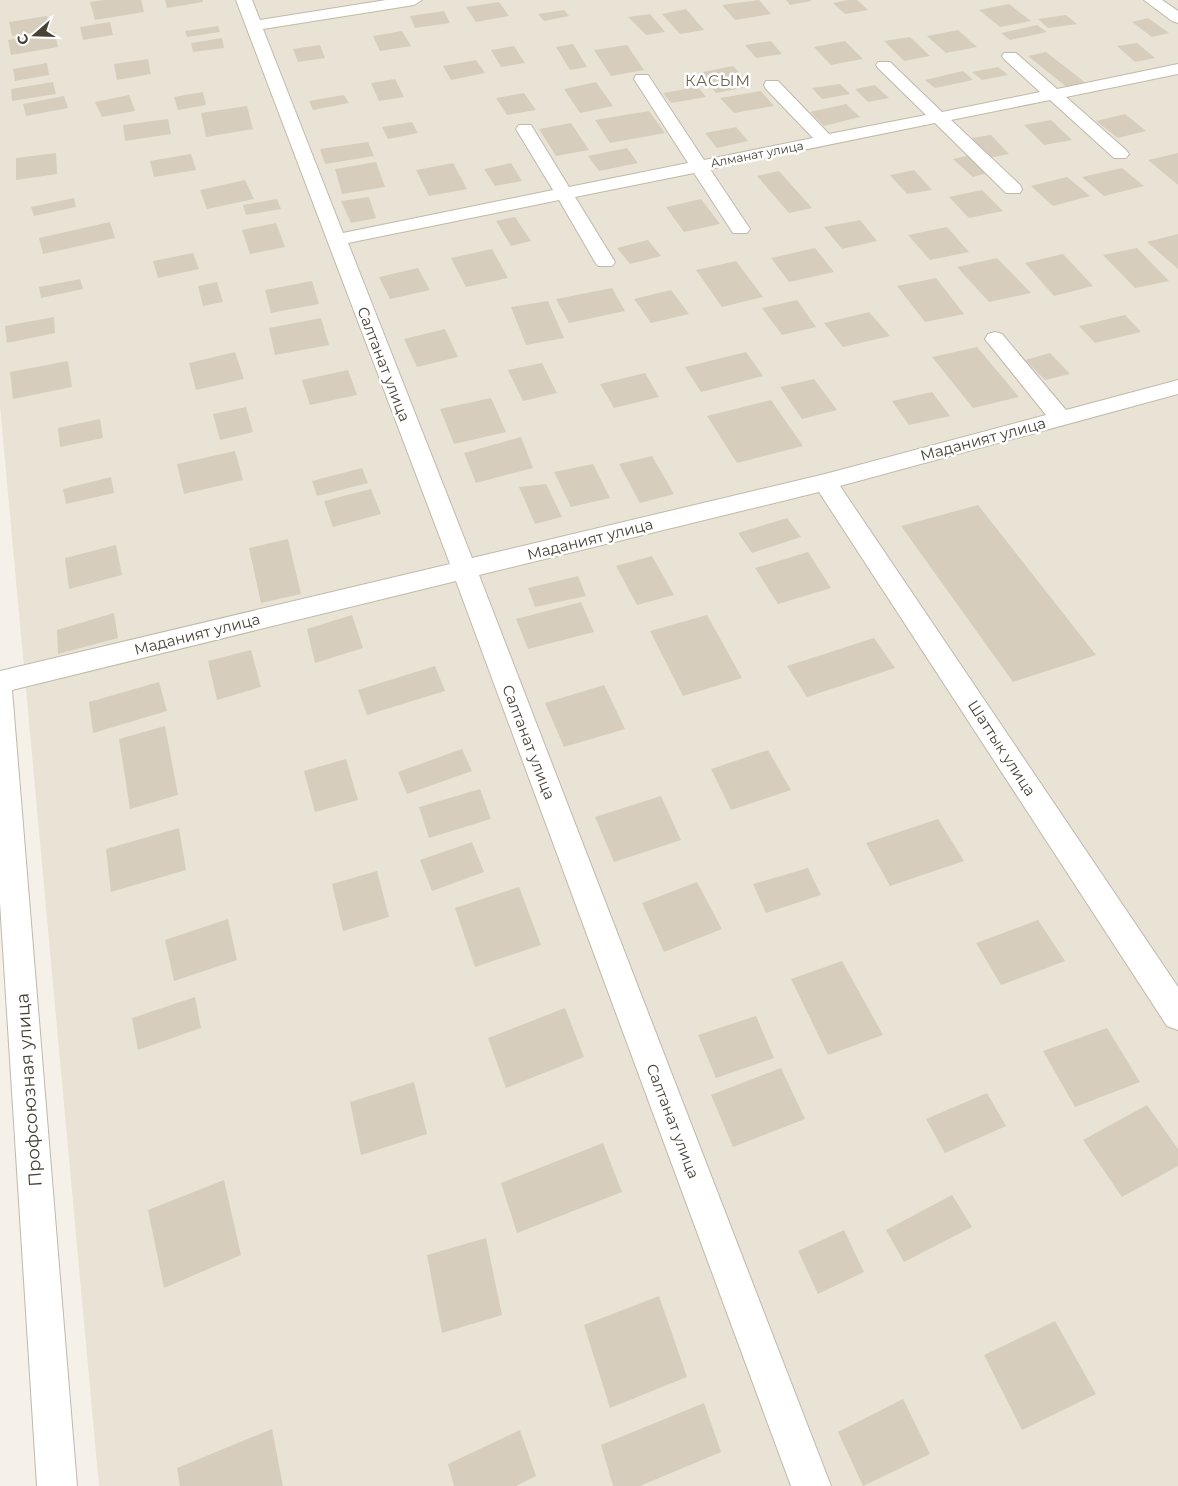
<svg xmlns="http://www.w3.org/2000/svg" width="1178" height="1486" viewBox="0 0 1178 1486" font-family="Montserrat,sans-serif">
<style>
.residential{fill:#e9e3d5}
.building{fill:#d7cdbc}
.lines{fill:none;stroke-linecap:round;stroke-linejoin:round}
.minor-casing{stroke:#c1b9a9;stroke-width:2}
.minor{fill:#fff;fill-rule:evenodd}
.labels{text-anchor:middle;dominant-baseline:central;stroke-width:5;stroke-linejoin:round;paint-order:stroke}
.far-street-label{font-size:12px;fill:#484236;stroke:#fff}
.far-quarter-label{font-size:15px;letter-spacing:1px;fill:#6c604c;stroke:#fff}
.street-label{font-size:15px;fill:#484236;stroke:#fff}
.near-street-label{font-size:18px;fill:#484236;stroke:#fff}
</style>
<rect width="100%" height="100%" fill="#f5f1e8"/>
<polygon class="residential" points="0,0 1178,0 1178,1486 99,1486 0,406"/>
<g class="building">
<polygon points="104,0 141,0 144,12 95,20 90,2"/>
<polygon points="165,0 203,0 203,2 167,8"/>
<polygon points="759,0 771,14 735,20 722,5"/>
<polygon points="786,0 811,0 811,1 790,5"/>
<polygon points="848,0 857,0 868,10 845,14 833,3"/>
<polygon points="499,2 509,16 476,22 466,7"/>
<polygon points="1009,4 1031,21 1000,27 979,10"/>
<polygon points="686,9 704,30 680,34 662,14"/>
<polygon points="564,10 569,16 544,21 538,14"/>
<polygon points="444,11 450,23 415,28 410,16"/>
<polygon points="650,14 665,32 646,35 628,17"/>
<polygon points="1066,15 1077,24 1048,28 1038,19"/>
<polygon points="47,16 50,30 12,36 9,22"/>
<polygon points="1148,18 1169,33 1152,37 1132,22"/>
<polygon points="110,22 113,35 83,40 80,27"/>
<polygon points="1037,25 1047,32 1010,40 1001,33"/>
<polygon points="218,26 220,32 187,37 185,31"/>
<polygon points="958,30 977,47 946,53 927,36"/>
<polygon points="402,31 411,46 380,51 373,36"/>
<polygon points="55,32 58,47 11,55 8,40"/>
<polygon points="910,37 930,56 904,61 884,41"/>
<polygon points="222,38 224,48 193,52 191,43"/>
<polygon points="771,41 782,54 756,58 745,45"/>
<polygon points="845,41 863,59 831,65 814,47"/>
<polygon points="1137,43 1155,58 1135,62 1117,46"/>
<polygon points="573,44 587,67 570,70 556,47"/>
<polygon points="320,45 325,58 298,62 293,49"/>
<polygon points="627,45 644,70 611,76 594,50"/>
<polygon points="514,46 525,63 501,67 491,50"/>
<polygon points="1046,52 1087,84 1068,88 1028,56"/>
<polygon points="148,59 151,74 117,80 114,64"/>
<polygon points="476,60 485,73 451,80 443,66"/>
<polygon points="47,63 49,75 15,81 13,69"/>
<polygon points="733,66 752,86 716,93 698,73"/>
<polygon points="998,67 1008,75 982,80 972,72"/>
<polygon points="963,71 973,80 935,88 925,80"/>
<polygon points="395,79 404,97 379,101 371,83"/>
<polygon points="53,82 56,94 12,101 11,89"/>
<polygon points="596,82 613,106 580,113 564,89"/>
<polygon points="840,84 850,94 822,99 812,88"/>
<polygon points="875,85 889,98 868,102 855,89"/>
<polygon points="698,87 706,97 671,103 663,93"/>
<polygon points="761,91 774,106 734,113 720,98"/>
<polygon points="203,92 206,105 178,110 174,97"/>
<polygon points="524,93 536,110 507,115 496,98"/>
<polygon points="129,95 135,111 102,117 95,102"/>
<polygon points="344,95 349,103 313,110 309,101"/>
<polygon points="64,96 68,108 26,116 23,104"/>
<polygon points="846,104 860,117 824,126 810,112"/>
<polygon points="247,106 253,129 206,137 201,113"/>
<polygon points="649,111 665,133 610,143 595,120"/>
<polygon points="1125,114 1146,131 1118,138 1096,121"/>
<polygon points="168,119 171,134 125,141 123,125"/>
<polygon points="1051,120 1072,140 1044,145 1024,125"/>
<polygon points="412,122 418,133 388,139 382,127"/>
<polygon points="571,123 589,150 556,156 539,129"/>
<polygon points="736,127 748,141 717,148 705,133"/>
<polygon points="991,135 1009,154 989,158 971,138"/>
<polygon points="368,142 374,156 325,164 320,149"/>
<polygon points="627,148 638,163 599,171 588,156"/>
<polygon points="56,153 57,174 16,180 16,158"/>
<polygon points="1178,153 1178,185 1148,160"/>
<polygon points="191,154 196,170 154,177 150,161"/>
<polygon points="971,155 990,172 973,177 953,159"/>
<polygon points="376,162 385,187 342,194 335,169"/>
<polygon points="453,163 467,189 429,196 416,170"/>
<polygon points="511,163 522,181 495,186 484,169"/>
<polygon points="1122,168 1144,186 1104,196 1082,177"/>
<polygon points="914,170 932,190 907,194 890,175"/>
<polygon points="779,171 812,208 789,213 757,176"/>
<polygon points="1067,177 1090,196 1053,206 1031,186"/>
<polygon points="245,180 254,199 207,209 200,190"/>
<polygon points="982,190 1003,211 969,218 949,197"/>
<polygon points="369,197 376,218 351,223 341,201"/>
<polygon points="74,198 76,207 34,216 31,207"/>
<polygon points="277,199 281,209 246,215 243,205"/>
<polygon points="701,199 720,224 684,232 666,207"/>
<polygon points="515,217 531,241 511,246 496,221"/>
<polygon points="860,220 877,241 842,249 824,227"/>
<polygon points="110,222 115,238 43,254 39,238"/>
<polygon points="276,223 285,247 250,254 242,230"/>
<polygon points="947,227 969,252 930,260 908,235"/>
<polygon points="1178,234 1178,269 1147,242"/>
<polygon points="648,240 661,256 630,264 617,248"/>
<polygon points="815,248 834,272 789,282 771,258"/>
<polygon points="1137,248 1169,281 1135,288 1103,255"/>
<polygon points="492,249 508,278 466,287 451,258"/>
<polygon points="193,253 199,269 158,278 153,261"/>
<polygon points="1063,254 1093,286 1054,296 1025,263"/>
<polygon points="997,258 1031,293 989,302 957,267"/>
<polygon points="736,261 763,297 722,307 696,270"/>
<polygon points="418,268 430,290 390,299 379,277"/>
<polygon points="936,278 964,314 925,322 897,286"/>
<polygon points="80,279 83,289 41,298 39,287"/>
<polygon points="312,281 319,304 271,313 265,290"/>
<polygon points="217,282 223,302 203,306 198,286"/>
<polygon points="612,288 625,311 569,323 556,299"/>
<polygon points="671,290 689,314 651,323 634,299"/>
<polygon points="797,300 816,327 782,335 762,308"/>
<polygon points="548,301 564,338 526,345 511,307"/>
<polygon points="869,312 890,336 843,347 824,323"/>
<polygon points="1125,315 1141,332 1095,343 1079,326"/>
<polygon points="54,317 55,333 7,343 5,326"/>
<polygon points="321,318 329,345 275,355 269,328"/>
<polygon points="445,329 458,357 417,367 404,339"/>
<polygon points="977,347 1019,397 973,408 932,357"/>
<polygon points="235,352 244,379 196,390 189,363"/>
<polygon points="746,352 763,376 701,392 685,367"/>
<polygon points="1050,353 1070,374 1045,380 1025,360"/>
<polygon points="68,361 72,387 13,399 10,372"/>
<polygon points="542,363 557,393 523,401 508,370"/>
<polygon points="348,370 357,395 310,405 302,380"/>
<polygon points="645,373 659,397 614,408 600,384"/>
<polygon points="814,379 837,410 802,419 780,387"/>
<polygon points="932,392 950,416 909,425 892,401"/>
<polygon points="491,398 506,432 454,444 440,409"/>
<polygon points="771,400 803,446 737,463 707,416"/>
<polygon points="246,407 253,432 220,440 213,414"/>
<polygon points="100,419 103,438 60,447 58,428"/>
<polygon points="521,437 533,468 476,483 464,453"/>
<polygon points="235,451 243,480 184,494 177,464"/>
<polygon points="652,456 674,494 640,503 619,464"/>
<polygon points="593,464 610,498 571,507 554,472"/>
<polygon points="362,468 368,483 317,496 312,481"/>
<polygon points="111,477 114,493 66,504 63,489"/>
<polygon points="546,484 562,517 535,524 519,487"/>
<polygon points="371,489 381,514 333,527 324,501"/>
<polygon points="978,505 1096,655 1013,682 901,526"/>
<polygon points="787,518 801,537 752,553 738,533"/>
<polygon points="288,539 301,594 261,603 249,548"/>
<polygon points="116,545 122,575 69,589 65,558"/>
<polygon points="808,552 831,588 778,604 755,568"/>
<polygon points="652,556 674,595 637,605 616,566"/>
<polygon points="578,576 586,596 535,607 528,588"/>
<polygon points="581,602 594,632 528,649 516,619"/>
<polygon points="114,613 118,638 58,654 57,630"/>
<polygon points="352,615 363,648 315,663 307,629"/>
<polygon points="707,615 742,678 683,696 650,631"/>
<polygon points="874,638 895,668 807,697 787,666"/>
<polygon points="251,650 261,687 217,700 208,661"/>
<polygon points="435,666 445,691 367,715 358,690"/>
<polygon points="159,682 167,711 93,733 89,702"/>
<polygon points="604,685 625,729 564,747 545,703"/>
<polygon points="165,726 178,795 130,809 119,739"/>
<polygon points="462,749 472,771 407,794 398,772"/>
<polygon points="768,750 791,790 731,810 711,769"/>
<polygon points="346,759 358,800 315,812 304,771"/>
<polygon points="480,789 491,819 429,838 419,807"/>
<polygon points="661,796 681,840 614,862 595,817"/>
<polygon points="938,819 964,861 890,886 866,843"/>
<polygon points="179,828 186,870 111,892 106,849"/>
<polygon points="472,842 484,872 432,891 420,860"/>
<polygon points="808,868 821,895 766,913 753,884"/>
<polygon points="377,871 389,917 343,931 332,884"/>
<polygon points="697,882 722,929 664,952 642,903"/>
<polygon points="519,887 541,945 475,967 455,908"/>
<polygon points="228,919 237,960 174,981 165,940"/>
<polygon points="1038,920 1065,961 1001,985 976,943"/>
<polygon points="842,961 883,1035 828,1055 791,979"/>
<polygon points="195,997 201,1028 138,1050 132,1018"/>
<polygon points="565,1008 584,1057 506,1088 488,1038"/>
<polygon points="756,1016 774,1058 716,1078 698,1035"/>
<polygon points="1107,1028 1140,1082 1075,1107 1043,1051"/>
<polygon points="781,1068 805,1119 733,1147 711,1095"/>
<polygon points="414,1082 427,1134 361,1155 350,1102"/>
<polygon points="987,1093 1006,1126 945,1153 926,1119"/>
<polygon points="1147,1105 1178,1149 1178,1166 1122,1197 1083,1140"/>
<polygon points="603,1143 622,1192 517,1233 501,1183"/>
<polygon points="224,1180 241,1255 164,1288 148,1210"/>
<polygon points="952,1195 972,1227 904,1262 886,1230"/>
<polygon points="844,1230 864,1272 818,1294 798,1251"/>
<polygon points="486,1238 502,1315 442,1333 427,1255"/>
<polygon points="659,1296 687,1377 610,1408 584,1325"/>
<polygon points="1055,1321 1096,1394 1022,1430 984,1355"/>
<polygon points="903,1399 930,1454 863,1486 838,1432"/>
<polygon points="704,1403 721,1452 640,1486 613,1486 601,1445"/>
<polygon points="272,1429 283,1486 180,1486 177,1468"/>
<polygon points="520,1430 536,1476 516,1486 454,1486 448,1464"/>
</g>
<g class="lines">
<defs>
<g id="minor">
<polygon points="236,0 252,0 260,20 386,0 422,0 414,5 263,29 343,233 553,190 516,129 519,125 531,125 569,187 688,163 634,79 636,75 648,75 704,160 813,138 766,89 764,85 766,81 778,81 829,134 926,115 878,68 876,65 878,62 890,62 942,112 1040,92 1004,59 1002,56 1004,53 1016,53 1057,89 1178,64 1178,74 1066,97 1126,150 1129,154 1126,158 1114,158 1050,100 951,120 1020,185 1022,189 1020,193 1006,193 935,123 710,169 750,229 747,233 733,233 694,173 575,197 615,262 612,266 598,266 595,262 559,200 348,243 472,558 825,474 1046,415 985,339 988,334 995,332 1002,334 1066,410 1178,380 1178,394 840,486 1178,987 1178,1030 1167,1026 819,492 479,575 831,1486 791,1486 456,581 12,690 77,1486 37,1486 0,902 0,671 450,564"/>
<polygon points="1144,0 1162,0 1178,11 1178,23 1172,21"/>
</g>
</defs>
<use href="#minor" class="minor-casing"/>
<use href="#minor" class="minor"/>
</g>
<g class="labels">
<g class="far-street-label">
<text transform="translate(757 154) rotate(-11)">Алманат улица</text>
</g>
<g class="far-quarter-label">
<text x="718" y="80">КАСЫМ</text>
</g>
<g class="street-label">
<text transform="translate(384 364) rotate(69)">Салтанат улица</text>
<text transform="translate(983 439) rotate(-15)">Маданият улица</text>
<text transform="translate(590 539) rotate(-14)">Маданият улица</text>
<text transform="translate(197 634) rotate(-14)">Маданият улица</text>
<text transform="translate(529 742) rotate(69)">Салтанат улица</text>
<text transform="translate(1002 748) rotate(57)">Шаттык улица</text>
<text transform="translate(673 1121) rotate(69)">Салтанат улица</text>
</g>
<g class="near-street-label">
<text transform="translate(29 1090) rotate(-94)">Профсоюзная улица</text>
</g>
</g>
<g transform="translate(35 35) rotate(250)" stroke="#ffffff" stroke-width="4" paint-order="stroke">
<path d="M0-4L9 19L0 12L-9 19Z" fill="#484236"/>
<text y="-8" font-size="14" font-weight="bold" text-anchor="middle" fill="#484236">С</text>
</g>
</svg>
